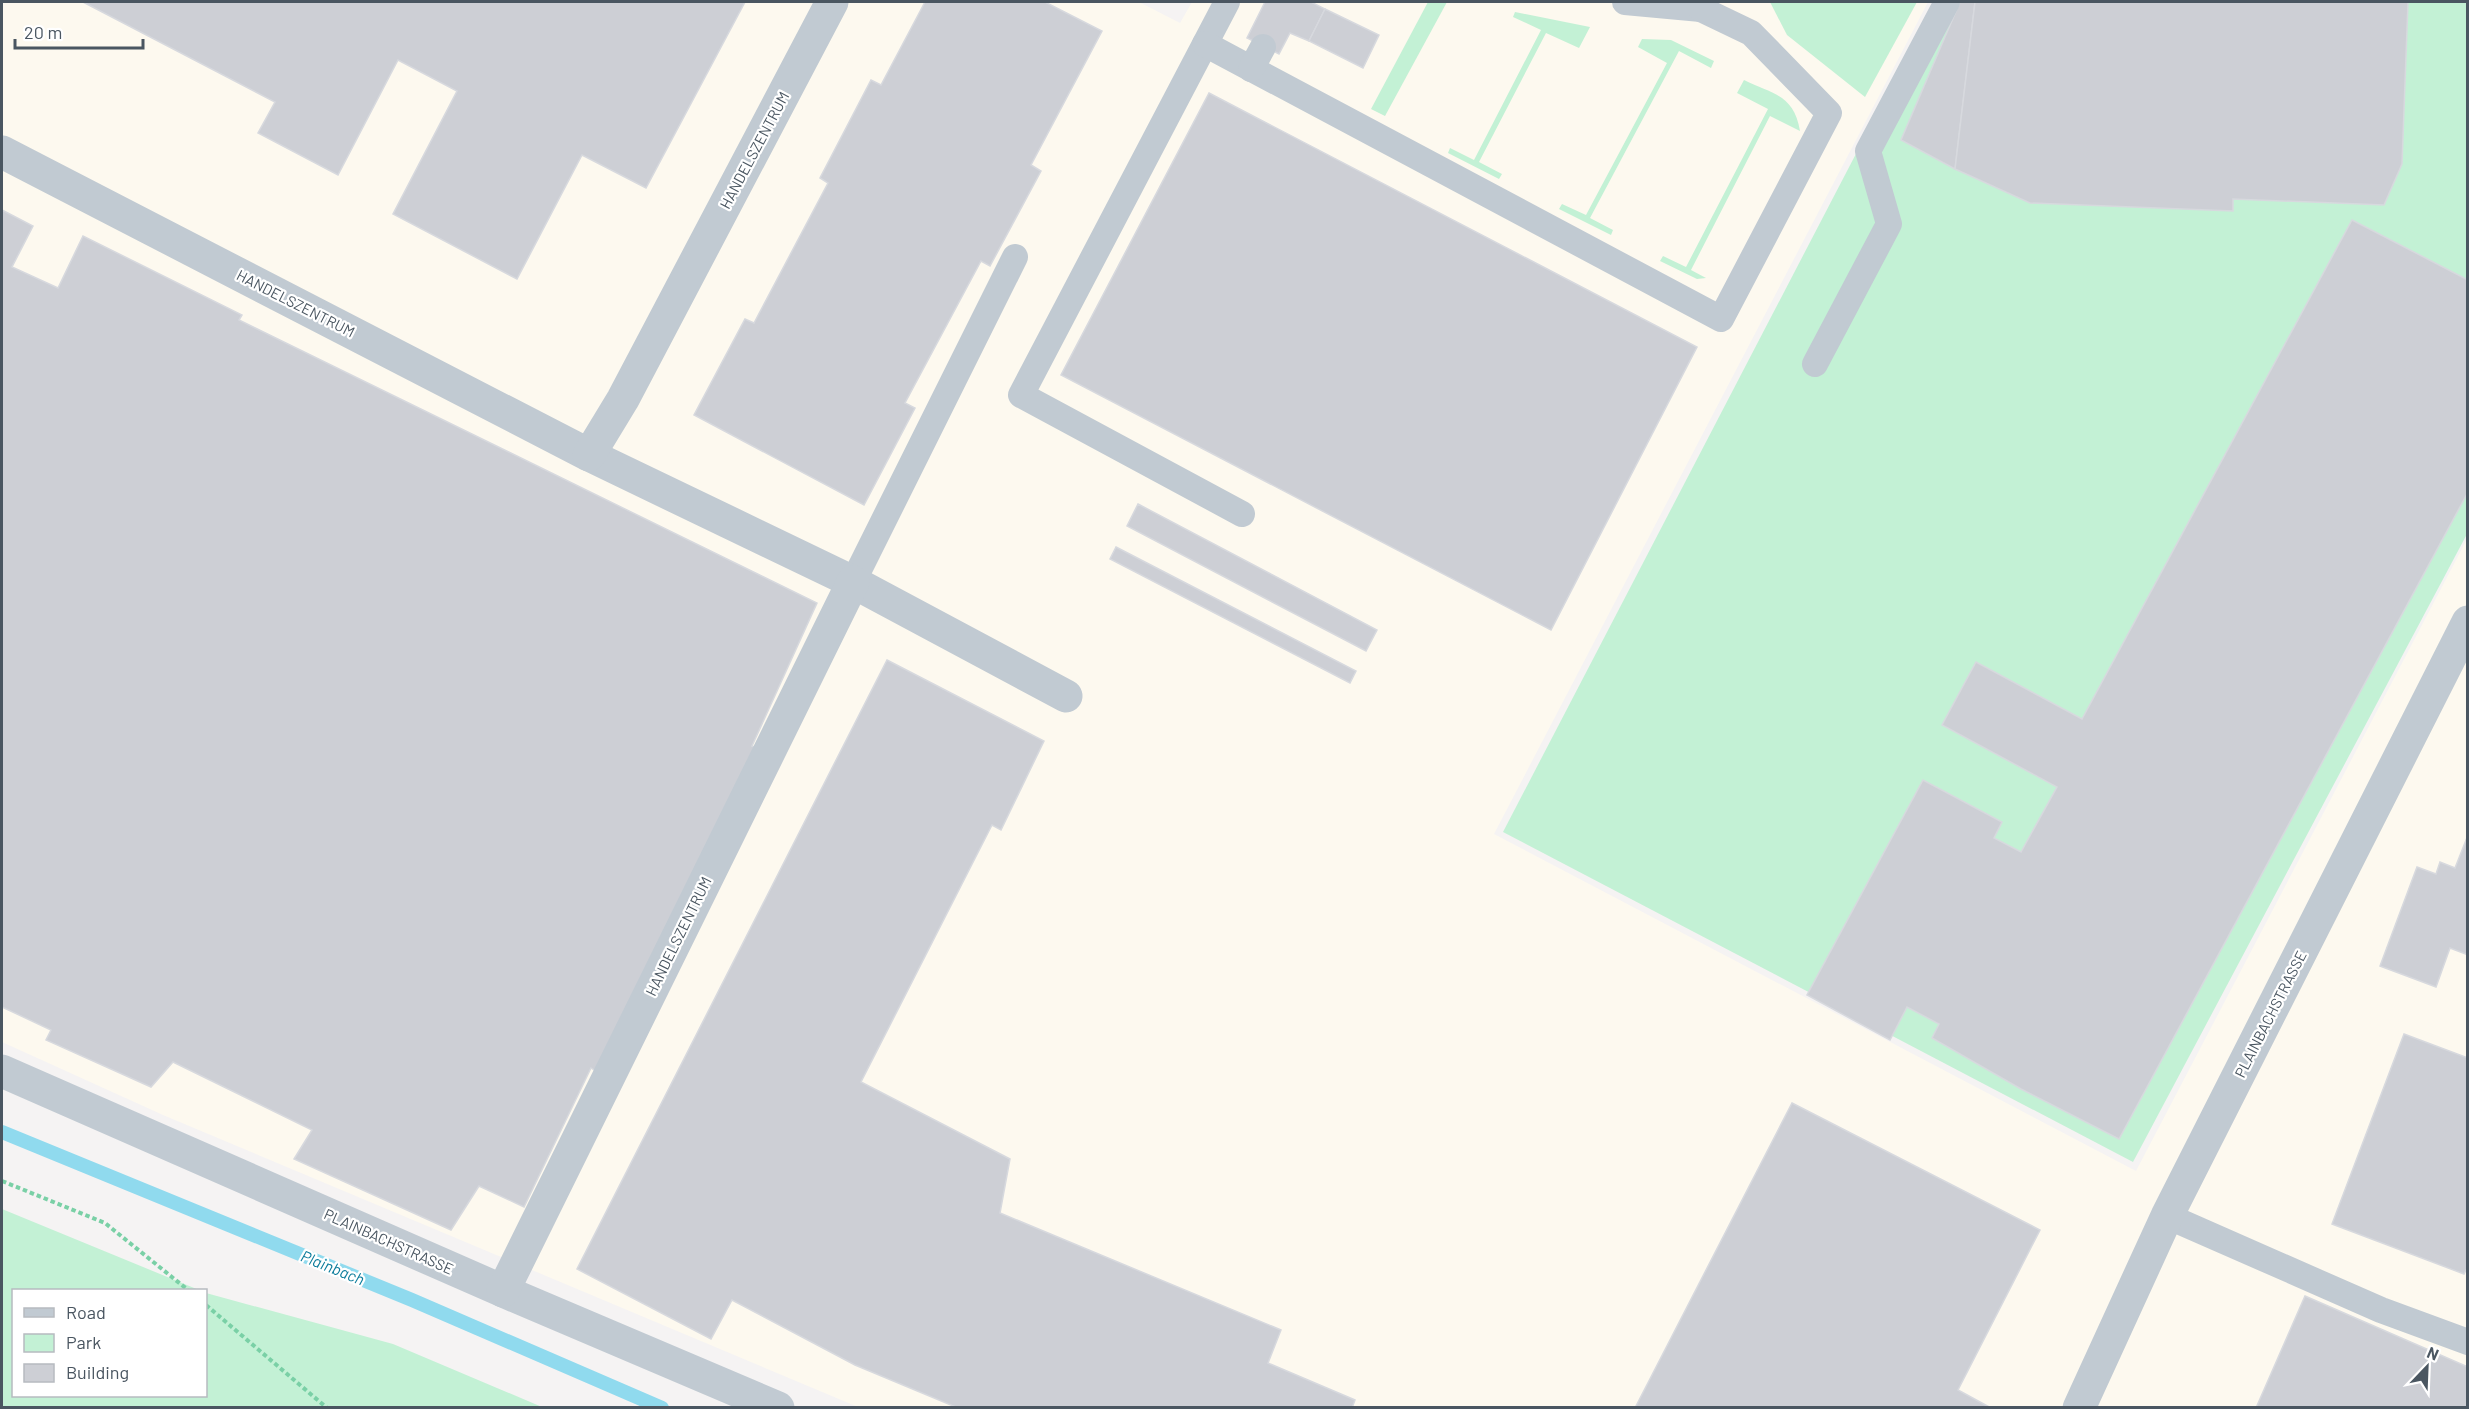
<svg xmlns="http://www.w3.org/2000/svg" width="2469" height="1409" viewBox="0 0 2469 1409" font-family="Barlow,sans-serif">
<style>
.commercial{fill:#fdf9ef}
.green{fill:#c3f1d5}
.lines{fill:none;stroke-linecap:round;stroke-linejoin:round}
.stream{stroke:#90daee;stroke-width:14}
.building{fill:#cdcfd5;stroke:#d7d9de;stroke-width:1.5}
.path{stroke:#7ad0a6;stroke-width:4;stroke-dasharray:4.5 3;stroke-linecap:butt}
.lane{stroke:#c1cad2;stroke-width:26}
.street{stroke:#c1cad2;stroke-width:33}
.labels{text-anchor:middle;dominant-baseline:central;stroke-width:4.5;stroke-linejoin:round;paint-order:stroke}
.street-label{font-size:15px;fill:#4a5661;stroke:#fff}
.water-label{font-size:16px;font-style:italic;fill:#0c7c9b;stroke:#fff}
</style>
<rect width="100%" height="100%" fill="#f5f3f3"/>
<polygon class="commercial" points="2,2 1139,2 1180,23 1192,2 1928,2 1494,834 2136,1171 2467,539 2467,1407 858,1407 163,1115 2,1042"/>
<g class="green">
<polygon points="1428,2 1447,2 1385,116 1371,109"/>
<polygon points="1770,2 1917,2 1865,97 1787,35"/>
<polygon points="1935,2 2467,2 2467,534 2133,1162 1503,832"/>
<polygon points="1515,12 1590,27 1579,48 1546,33 1479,162 1502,174 1499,179 1448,153 1450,148 1474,160 1541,30 1513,17"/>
<polygon points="1642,39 1671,40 1714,61 1711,68 1679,51 1590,218 1613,230 1611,235 1559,209 1562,204 1586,215 1667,63 1638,47"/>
<path d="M 1744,80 C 1773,94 1794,95 1800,131 L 1770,116 L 1691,270 L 1706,278 L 1697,279 L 1660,261 L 1663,256 L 1686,267 L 1768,109 L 1737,93 Z"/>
<polygon points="2,1209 199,1290 14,1290 14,1396 206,1396 206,1293 393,1344 542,1407 2,1407"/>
</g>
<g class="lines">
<polyline class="stream" points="2,1132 412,1300 662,1408"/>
</g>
<g class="building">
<polygon points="83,2 745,2 646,188 582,155 517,279 393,214 457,91 398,60 338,175 258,133 275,102"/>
<polygon points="925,2 1045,2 1102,31 1031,165 1041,171 990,266 981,261 905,403 915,408 864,505 694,415 745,319 754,323 828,183 820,178 871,80 881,85"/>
<polygon points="1265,2 1311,2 1325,9 1309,41 1290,33 1279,54 1247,38"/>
<polygon points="1960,2 1975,2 1955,169 1901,140"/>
<polygon points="1975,2 2408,2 2402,164 2384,205 2233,199 2233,211 2030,203 1955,169"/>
<polygon points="1325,9 1379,35 1363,68 1309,41"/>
<polygon points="1209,93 1697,347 1551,630 1061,375"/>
<polygon points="2,210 33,226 12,267 58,288 83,236 242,315 239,320 817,603 752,746 757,748 597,1072 591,1068 524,1207 479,1186 451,1230 294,1159 312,1130 173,1062 151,1087 46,1040 51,1030 2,1007"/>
<polygon points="2352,220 2468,280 2468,492 2119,1139 2021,1089 1932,1038 1939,1024 1907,1007 1890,1040 1807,995 1923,780 2002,822 1994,838 2021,852 2057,787 1942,725 1976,662 2082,719"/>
<polygon points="1138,504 1377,630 1366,651 1127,526"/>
<polygon points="1116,547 1356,671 1350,683 1110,559"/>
<polygon points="887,660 1044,741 1001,830 992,825 861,1082 1010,1159 1000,1213 1281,1330 1268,1363 1355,1400 1352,1408 958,1408 855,1365 732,1300 711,1339 577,1269"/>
<polygon points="2468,835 2468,955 2450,948 2436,987 2380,966 2417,867 2436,874 2440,862 2455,868"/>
<polygon points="2404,1034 2468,1058 2468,1266 2464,1274 2332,1224"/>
<polygon points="1792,1103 2040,1230 1958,1390 1991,1408 1635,1408"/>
<polygon points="2305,1296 2468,1367 2468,1408 2256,1408"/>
</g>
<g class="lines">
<g class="path">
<polyline points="2,1181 105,1223 188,1290"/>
<polyline points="206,1305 327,1408"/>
</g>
<g class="lane">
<polyline points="1227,2 1021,395 1242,514"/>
<polyline points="1625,2 1701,9"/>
<polyline points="1205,44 1721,319 1829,113 1751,33 1701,9 1704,2"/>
<polyline points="1251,69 1263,47"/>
<polyline points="1815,364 1889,224 1868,151 1947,2"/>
<polyline points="853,582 1015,257"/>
<polyline points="2167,1216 2381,1310 2468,1342"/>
</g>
<g class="street">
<polyline points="2,152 589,455 853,582 1066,696"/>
<polyline points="589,455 623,399 832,2"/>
<polyline points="2,1071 503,1291 778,1408"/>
<polyline points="503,1291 853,582"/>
<polyline points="2079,1408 2167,1216 2468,622"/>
</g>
</g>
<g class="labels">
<g class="street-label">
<text transform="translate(754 150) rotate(-62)">HANDELSZENTRUM</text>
<text transform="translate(296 303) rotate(27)">HANDELSZENTRUM</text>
<text transform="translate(678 936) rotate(-64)">HANDELSZENTRUM</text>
<text transform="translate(2270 1014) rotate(-63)">PLAINBACHSTRASSE</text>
<text transform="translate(389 1241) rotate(24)">PLAINBACHSTRASSE</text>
</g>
<g class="water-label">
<text transform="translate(333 1267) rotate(22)">Plainbach</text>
</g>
</g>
<rect width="2469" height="1409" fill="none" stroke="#4a5661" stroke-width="6"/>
<rect x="12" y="1289" width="195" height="108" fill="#ffffff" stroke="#b7bbc0" stroke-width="1.5"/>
<rect x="24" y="1308" width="30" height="9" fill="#c1cad2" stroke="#b7bbc0" stroke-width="1.5"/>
<text x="66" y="1319" font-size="18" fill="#4a5661">Road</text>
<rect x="24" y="1334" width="30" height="18" fill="#c3f1d5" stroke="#b7bbc0" stroke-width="1.5"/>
<text x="66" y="1349" font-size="18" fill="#4a5661">Park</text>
<rect x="24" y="1364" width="30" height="18" fill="#cdcfd5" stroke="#b7bbc0" stroke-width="1.5"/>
<text x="66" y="1379" font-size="18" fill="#4a5661">Building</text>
<g transform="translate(2427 1367) rotate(23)" stroke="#ffffff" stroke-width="4.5" paint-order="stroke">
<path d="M0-4.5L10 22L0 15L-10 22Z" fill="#4a5661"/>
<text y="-9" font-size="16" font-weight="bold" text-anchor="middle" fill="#4a5661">N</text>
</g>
<path d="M15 39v9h128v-9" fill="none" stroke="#4a5661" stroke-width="3"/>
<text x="24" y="39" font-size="18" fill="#4a5661" stroke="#ffffff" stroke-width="4.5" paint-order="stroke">20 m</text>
</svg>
